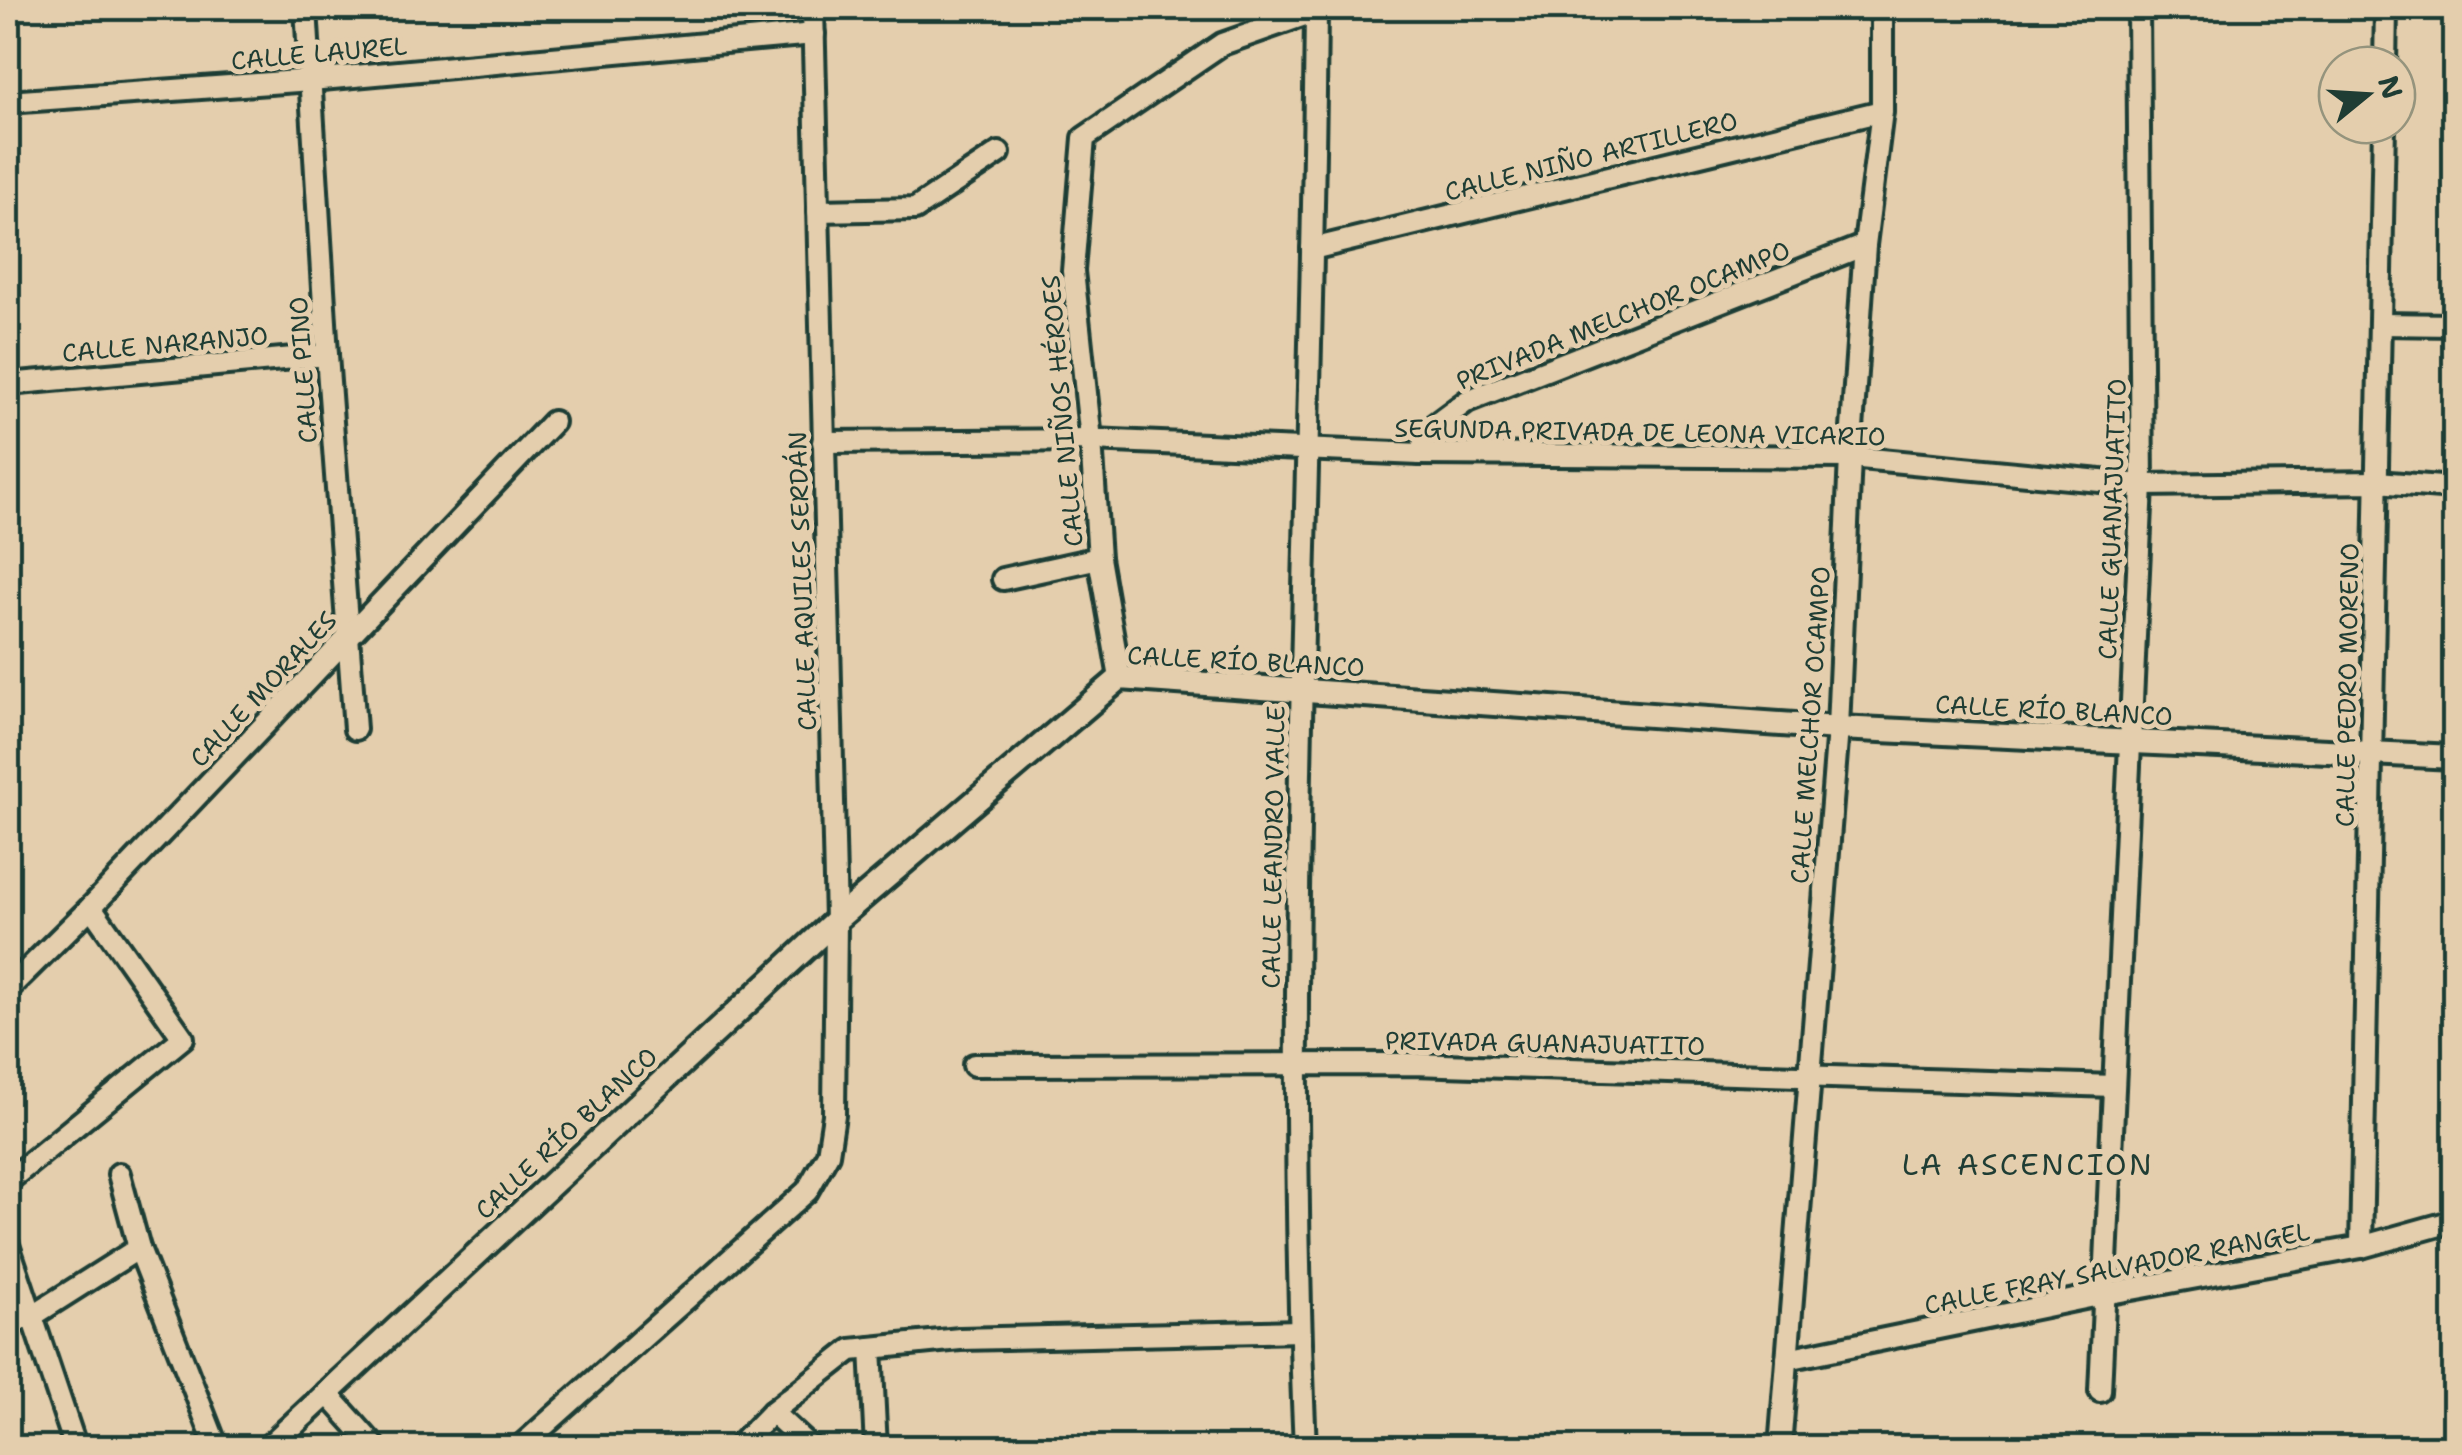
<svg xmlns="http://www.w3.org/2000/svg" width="2462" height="1455" viewBox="0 0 2462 1455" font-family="'Shantell Sans',sans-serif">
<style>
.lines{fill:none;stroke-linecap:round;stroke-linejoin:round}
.minor-casing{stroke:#1f3d34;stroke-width:28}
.tertiary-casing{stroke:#1f3d34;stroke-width:30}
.minor{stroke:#e4cead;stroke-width:20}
.tertiary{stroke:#e4cead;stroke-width:22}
.labels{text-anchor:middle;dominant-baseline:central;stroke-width:10;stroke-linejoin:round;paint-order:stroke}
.street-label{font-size:25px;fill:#1f3d34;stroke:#e4cead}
.quarter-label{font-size:30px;letter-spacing:2.5px;fill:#1f3d34;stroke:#e4cead}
</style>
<rect width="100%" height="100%" fill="#e4cead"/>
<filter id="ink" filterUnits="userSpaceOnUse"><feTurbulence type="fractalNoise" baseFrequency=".01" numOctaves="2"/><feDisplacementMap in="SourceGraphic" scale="20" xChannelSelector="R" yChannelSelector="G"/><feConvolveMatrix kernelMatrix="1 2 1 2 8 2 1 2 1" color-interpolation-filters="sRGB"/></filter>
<g filter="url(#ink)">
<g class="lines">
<defs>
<g id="minor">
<polyline points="306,8 327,355 355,729"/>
<polyline points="2385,65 2386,8"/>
<polyline points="8,102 311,80 814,34"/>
<polyline points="818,211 915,209 999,153"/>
<polyline points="1312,249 1882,111"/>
<polyline points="2380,324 2454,325"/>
<polyline points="8,384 327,355"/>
<polyline points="823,442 1091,440 1420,454 1850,457 2142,485 2377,482 2454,488"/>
<polyline points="1420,454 1428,430 1467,401 1865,245"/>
<polyline points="1003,579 1099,558"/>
<polyline points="1120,678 1099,558 1091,440 1073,271 1084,138 1222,44 1316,11"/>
<polyline points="8,989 91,907 553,422"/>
<polyline points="974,1065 1413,1064 2114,1086"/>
<polyline points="119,1174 139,1248 217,1448"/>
<polyline points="8,1181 183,1038 91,907"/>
<polyline points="8,1245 76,1448"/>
<polyline points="2361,1247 2384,125"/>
<polyline points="8,1323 32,1316 139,1248"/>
<polyline points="871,1348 876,1448"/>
<polyline points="1787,1359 2104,1294 2361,1247 2454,1221"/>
<polyline points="2100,1391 2142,485 2138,8"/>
<polyline points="326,1392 376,1448"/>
<polyline points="772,1412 811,1448"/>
<polyline points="519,1448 807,1191 828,1154 834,1115 836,920 813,8"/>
<polyline points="737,1448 772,1412 851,1350 960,1339 1300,1331"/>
<path d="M 1305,1448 C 1283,967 1312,488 1316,8"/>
<polyline points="1780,1448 1838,728 1850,457 1865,245 1882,111 1882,19 1876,8"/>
</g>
<polyline id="tertiary" points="268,1448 836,920 1120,678 1838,728 2454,757"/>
</defs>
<use href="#minor" class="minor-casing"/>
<use href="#tertiary" class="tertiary-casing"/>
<use href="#minor" class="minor"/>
<use href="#tertiary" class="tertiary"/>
</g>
</g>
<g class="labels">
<g class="street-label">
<text transform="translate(319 53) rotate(-5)">CALLE LAUREL</text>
<text transform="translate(1591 156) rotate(-14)">CALLE NIÑO ARTILLERO</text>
<text transform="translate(1623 315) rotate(-22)">PRIVADA MELCHOR OCAMPO</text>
<text transform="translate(165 344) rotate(-5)">CALLE NARANJO</text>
<text transform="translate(303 370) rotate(-94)">CALLE PINO</text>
<text transform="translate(1062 411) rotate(-95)">CALLE NIÑOS HÉROES</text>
<text transform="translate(1640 432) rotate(1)">SEGUNDA PRIVADA DE LEONA VICARIO</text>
<text transform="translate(2112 519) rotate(-88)">CALLE GUANAJUATITO</text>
<text transform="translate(802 581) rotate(-92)">CALLE AQUILES SERDÁN</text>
<text transform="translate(1246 661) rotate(3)">CALLE RÍO BLANCO</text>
<text transform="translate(2347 685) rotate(-89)">CALLE PEDRO MORENO</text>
<text transform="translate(263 689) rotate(-47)">CALLE MORALES</text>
<text transform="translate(2054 710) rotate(3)">CALLE RÍO BLANCO</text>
<text transform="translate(1810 725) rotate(-86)">CALLE MELCHOR OCAMPO</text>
<text transform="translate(1273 847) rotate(-89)">CALLE LEANDRO VALLE</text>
<text transform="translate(1545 1043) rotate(1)">PRIVADA GUANAJUATITO</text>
<text transform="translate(566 1133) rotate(-43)">CALLE RÍO BLANCO</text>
<text transform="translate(2117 1268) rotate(-11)">CALLE FRAY SALVADOR RANGEL</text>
</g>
<g class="quarter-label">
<text x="2028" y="1164">LA ASCENCION</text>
</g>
</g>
<rect width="2462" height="1455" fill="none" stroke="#e4cead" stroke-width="40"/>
<rect x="20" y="20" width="2422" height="1415" fill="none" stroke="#1f3d34" stroke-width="4" filter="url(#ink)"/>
<g transform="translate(2367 95) rotate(72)"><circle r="48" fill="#e4cead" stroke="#95947d" stroke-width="2.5"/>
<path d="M0-8L18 38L0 25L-18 38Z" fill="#1f3d34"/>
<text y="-15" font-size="28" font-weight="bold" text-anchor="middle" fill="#1f3d34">N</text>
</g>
</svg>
